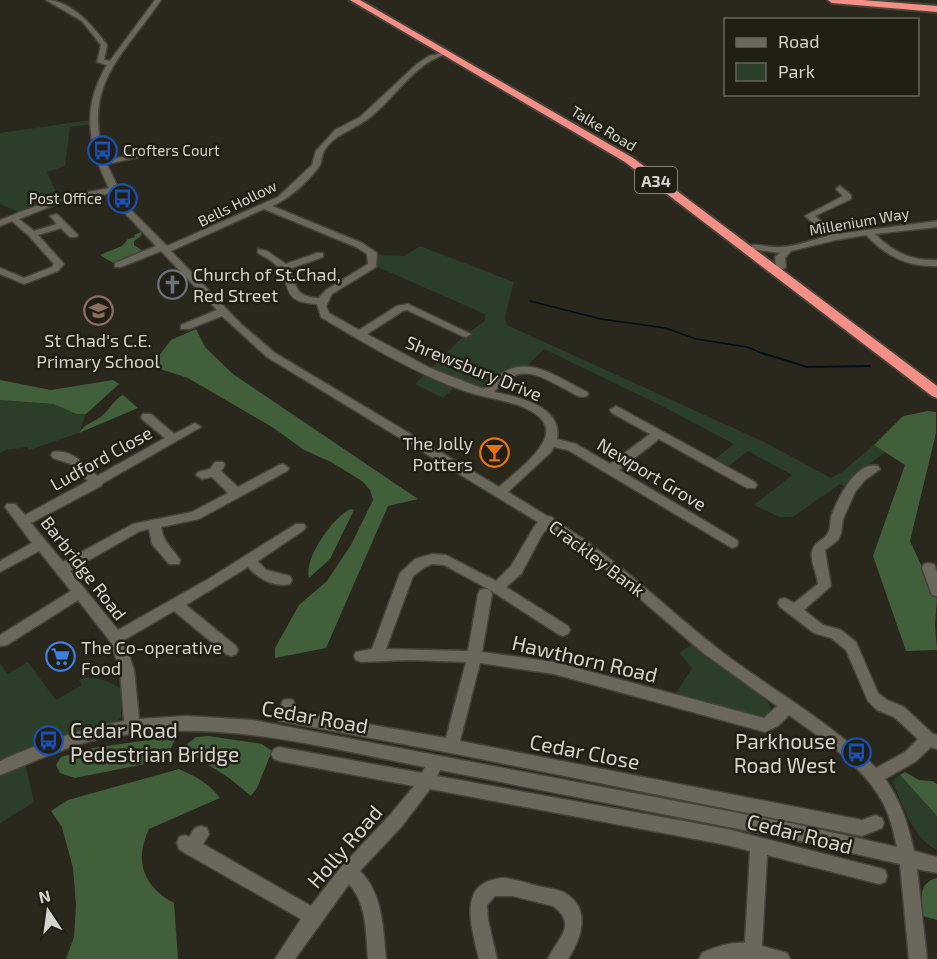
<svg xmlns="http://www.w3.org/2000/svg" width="937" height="959" viewBox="0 0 937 959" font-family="'Exo 2',sans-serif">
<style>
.green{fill:#2b3e27}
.forest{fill:#415f3b}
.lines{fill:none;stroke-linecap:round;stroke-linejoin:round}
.stream-far1{stroke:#000f1b;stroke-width:1.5}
.stream{stroke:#000f1b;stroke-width:2}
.minor-casing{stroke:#45433a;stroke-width:3}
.highway-casing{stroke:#45433a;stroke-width:4}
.minor{fill:#6b675b;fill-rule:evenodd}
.highway{fill:#f38f86;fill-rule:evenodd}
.labels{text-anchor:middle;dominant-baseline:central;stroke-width:5;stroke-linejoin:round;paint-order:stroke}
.far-street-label{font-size:15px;fill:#d5d3cd;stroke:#211e14}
.far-poi-label{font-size:15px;fill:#d5d3cd;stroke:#211e14;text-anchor:start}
.shield{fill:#211e14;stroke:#9f9d96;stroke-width:1.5}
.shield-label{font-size:16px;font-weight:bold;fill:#d5d3cd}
.poi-label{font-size:18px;fill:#d5d3cd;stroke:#211e14;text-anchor:start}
.street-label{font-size:18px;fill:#d5d3cd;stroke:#211e14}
.near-street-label{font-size:21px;fill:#d5d3cd;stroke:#211e14}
.near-poi-label{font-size:21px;fill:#d5d3cd;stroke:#211e14;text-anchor:start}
</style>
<rect width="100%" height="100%" fill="#2a271d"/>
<g class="green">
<polygon points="91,120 91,124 70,127 65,166 47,172 58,197 18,212 0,204 0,133"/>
<polygon points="420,246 514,282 505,317 507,325 766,443 831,478 842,472 874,445 885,452 861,471 848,489 840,484 793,517 779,517 754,505 792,475 748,451 728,467 715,459 734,444 662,406 544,349 525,368 487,393 458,384 443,398 415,384 466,334 485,321 485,314 373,265 372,255 405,256"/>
<polygon points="0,400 53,404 75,413 86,414 79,433 29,450 27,447 6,450 0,453"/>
<path d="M 693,644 L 761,695 C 767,701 773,706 770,716 L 755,717 L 675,695 L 692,668 L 679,653 Z"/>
<path d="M 28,662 L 56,700 L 82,685 L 79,680 C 91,673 109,682 121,688 L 121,717 L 115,722 L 49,741 L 0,762 L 0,663 L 8,674 Z"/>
<polygon points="25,763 34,802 0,823 0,774"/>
<path d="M 900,775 L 937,816 L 937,850 C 912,838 903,804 892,781 Z"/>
</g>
<g class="forest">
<polygon points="141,232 142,235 134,241 134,245 143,251 113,263 100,255 122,246 128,239 135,237 134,235"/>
<polygon points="196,329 205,347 233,374 418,499 388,506 326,648 275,658 275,648 299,605 327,581 351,545 373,500 370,490 362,481 331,462 304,450 272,427 188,378 157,368 154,362 171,340"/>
<polygon points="0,380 51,390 113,380 119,384 86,414 77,414 53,404 0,400"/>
<path d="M 123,395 L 138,408 L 79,433 C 84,424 94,422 102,416 C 110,409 113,400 123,395 Z"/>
<polygon points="928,411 936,412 936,433 910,541 937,599 935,625 937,650 906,651 873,556 905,465 874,445 903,416"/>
<path d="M 351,509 L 354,510 L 330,559 L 309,578 C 303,559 334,515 351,509 Z"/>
<polygon points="177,736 165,760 75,778 60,773 56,765 61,757 92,748"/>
<polygon points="208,736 262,744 272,751 257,788 251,796 229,778 187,751 186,745 196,737"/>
<path d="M 179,769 C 195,776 209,783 220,798 L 149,829 C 134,860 143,887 174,903 L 178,959 L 66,959 L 74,937 L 76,906 L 73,868 L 62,827 L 51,811 L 68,800 Z"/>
<polygon points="905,772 919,780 932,781 937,784 937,816 900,775"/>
<path d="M 937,878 L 937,920 L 923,916 C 922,899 917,883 937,878 Z"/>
</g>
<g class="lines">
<polyline class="stream-far1" points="530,301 601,319 665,328 696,339 747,347 766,355"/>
<polyline class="stream" points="762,353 807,367 870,366"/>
<defs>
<g id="minor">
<path d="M 46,0 C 71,0 94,27 107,45 L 104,60 L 110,61 L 155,0 L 161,0 C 122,57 81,85 105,160 L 135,155 L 139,157 L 107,164 L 126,205 L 167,246 L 278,197 L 312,165 L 316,151 L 335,130 L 360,117 L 417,64 L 429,56 L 446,52 L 446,54 C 411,65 394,101 365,121 C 350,131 334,135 324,151 C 321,157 322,164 318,168 C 306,183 289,199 272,206 L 362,243 L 377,253 L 376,267 L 332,294 L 326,306 L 329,313 L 359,330 L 397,306 L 408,304 L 471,334 L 466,337 L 462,336 L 407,310 L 403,311 L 367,334 L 430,368 L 481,388 L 484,389 C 520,348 547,372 587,392 L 588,394 L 587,396 C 580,398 575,395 569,391 C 539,376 521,360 494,392 C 518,397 563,406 557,439 L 576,444 L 610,464 L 650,434 L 612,413 L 610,410 L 616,406 L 755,482 L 757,485 L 755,488 L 747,488 L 659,439 L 619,470 L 737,540 L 738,543 L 737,546 L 732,548 L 568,450 L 554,447 L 551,452 L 508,492 L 547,516 L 552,517 L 554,520 C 619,559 670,613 730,658 C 779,694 833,724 876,768 L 905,752 L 918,739 L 894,717 L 877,710 L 868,701 L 846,650 L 831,638 L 814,633 L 780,607 L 778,603 L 780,599 L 785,598 L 794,603 L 818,584 C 817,573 810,562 812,552 C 814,541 826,540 829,531 C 831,527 830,522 831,517 C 837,500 856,460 878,466 L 880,469 L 865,480 L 855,492 L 843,519 L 841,533 L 838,540 L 825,550 L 831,586 L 804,610 L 823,625 L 841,630 L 856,642 L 878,693 L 887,700 L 904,707 L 933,734 L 937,735 L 937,749 L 931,747 L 915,762 L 885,779 C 901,801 908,825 914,851 L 937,857 L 937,873 L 917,869 L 927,959 L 909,959 L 900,864 L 795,840 L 440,770 L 437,776 L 727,829 L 879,868 L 885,870 L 887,876 L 885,882 L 879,884 L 767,855 L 762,946 L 787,953 L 790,959 L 699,959 L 702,953 C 715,947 731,942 745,943 L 750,851 L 727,845 L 430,789 L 402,826 L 360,871 C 383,893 383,930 386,959 L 368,959 C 366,933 367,904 349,884 L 295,959 L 275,959 L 301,919 L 185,853 L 179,849 L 177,843 L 179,837 L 185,835 L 189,837 L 195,828 L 201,826 L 207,828 L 209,834 L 203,844 L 311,906 L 341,867 L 390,815 L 414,786 L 279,761 L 274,759 L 271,754 L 274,749 L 279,747 L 422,773 L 425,767 C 315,746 208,715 95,740 C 61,748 32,763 0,775 L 0,761 C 40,743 81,729 124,721 L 120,670 L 110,641 L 78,600 L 7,645 L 0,646 L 0,635 L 71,591 L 39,551 L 0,572 L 0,561 L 32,543 L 5,507 L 7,504 L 15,504 L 25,515 L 88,481 L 71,464 L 53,458 L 51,455 L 53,452 C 71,449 85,464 97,476 L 165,438 L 143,420 L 141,417 L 143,414 L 151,414 L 174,434 L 195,423 L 201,427 L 103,483 L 101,486 L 31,523 L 63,562 L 133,524 L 192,512 L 228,493 L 212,477 L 202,479 L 196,475 L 198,472 L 210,469 L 215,462 L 223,462 L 225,465 L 221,471 L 238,487 L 279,465 L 283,464 L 289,468 L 287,471 L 199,519 L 161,527 C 164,544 172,547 180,560 L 179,564 L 169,564 L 152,544 L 149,529 L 140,531 L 70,571 L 118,630 L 210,578 L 296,524 L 304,524 L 306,527 L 304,530 L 258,561 L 266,570 L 290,576 L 292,580 L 290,584 C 275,588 257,578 248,567 L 186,605 L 236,646 L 238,650 L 236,654 L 231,656 L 226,654 L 174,611 L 124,640 L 134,670 L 139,719 L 186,716 L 253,720 L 795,824 L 897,847 C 894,833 890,816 883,803 C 863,765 822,739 789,715 L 778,726 L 765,732 L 554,674 L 480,663 L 460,741 L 862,820 L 876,815 L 882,818 L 884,823 L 882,828 L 862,836 L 451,753 L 279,721 L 277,716 L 283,700 L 288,699 L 293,700 L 295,705 L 293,711 L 446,738 L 466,662 L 410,660 L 361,662 L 356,660 L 354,656 L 356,652 L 372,649 L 400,573 L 415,559 L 432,554 L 446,555 L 496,581 L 511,566 L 534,527 L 538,522 L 267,357 L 222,316 L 189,329 L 181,329 L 181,325 L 217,310 L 161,251 L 121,267 L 115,267 L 115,263 L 156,246 L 120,208 L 111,193 L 59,203 L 19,219 L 34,231 L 57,224 L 50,216 L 57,214 L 78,235 L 76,237 L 70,237 L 61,228 L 38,235 L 64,264 L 58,271 L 24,284 L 0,274 L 0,268 L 24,278 L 52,267 L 54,264 L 29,236 L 12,221 L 0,226 L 0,220 L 54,199 L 109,188 C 88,146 81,107 107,65 L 97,62 L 101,45 L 82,21 ZM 264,209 L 356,247 L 367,254 L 368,264 L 326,290 L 319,298 C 296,297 297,288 289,269 L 323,257 L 323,253 L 317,253 L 286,264 L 267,251 L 258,249 L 258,253 C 265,257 273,261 278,267 C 293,285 279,302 317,304 L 321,317 C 365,344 425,379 474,394 C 493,399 541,405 546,428 C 550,448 513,474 499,487 L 275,353 L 241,324 L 171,251 ZM 548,528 L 595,560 L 702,652 L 777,706 L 764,718 L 554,662 L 482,652 L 492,594 L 490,590 L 558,634 L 563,636 L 568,634 L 570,630 L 568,626 L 506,587 L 521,574 L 543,533 ZM 432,564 L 444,565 L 490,590 L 485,589 L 480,590 L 478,594 L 468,651 L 386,649 L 413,576 L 425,567 Z"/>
<path d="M 840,186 L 851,195 L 851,199 L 815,216 L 837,234 L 937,221 L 937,227 L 875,234 C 893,252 911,261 937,260 L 937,266 C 907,267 886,256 866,235 L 836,240 L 791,251 L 785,258 L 786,267 L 781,270 L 776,267 L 775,257 L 780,253 L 752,249 L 752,245 C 761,244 771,248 781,247 C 797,246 812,240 828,236 L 805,216 L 843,196 L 836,189 Z"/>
<polygon points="929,563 934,564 937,572 937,596 932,595 922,568 924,564"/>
<path d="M 505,878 C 515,880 524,882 533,885 C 544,888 555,888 565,893 C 592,909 581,939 568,959 L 548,959 C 557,938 579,925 553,906 L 513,896 L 495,896 L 487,905 L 488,920 L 497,959 L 479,959 C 472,928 455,880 505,878 Z"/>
</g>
<g id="highway">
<polygon points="350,0 360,0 633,158 937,386 937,398 932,396 625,162"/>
<polygon points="828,0 862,0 937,6 937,12 832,3"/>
</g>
</defs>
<use href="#minor" class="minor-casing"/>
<use href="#highway" class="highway-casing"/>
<use href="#minor" class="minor"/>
<use href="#highway" class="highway"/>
</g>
<defs>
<symbol id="bus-ring" viewBox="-11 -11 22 22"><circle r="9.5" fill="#211e14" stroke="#1a4fb4" stroke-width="1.5"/><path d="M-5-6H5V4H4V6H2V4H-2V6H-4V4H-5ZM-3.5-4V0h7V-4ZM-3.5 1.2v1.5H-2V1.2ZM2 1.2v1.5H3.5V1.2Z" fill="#1a4fb4"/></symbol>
<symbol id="church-ring" viewBox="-11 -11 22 22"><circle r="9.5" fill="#211e14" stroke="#6b7280" stroke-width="1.5"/><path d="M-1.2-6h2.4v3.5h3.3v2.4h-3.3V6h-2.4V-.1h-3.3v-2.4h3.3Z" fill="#6b7280"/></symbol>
<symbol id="school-ring" viewBox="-11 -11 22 22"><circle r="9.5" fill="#211e14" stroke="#8d6e63" stroke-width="1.5"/><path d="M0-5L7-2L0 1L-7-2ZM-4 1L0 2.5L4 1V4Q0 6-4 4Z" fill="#8d6e63"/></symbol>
<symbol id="bar-ring" viewBox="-11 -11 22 22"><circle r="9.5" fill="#211e14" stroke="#e8710a" stroke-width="1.5"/><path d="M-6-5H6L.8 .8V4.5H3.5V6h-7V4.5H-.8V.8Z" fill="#e8710a"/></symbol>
<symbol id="supermarket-ring" viewBox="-11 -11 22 22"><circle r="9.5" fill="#211e14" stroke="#3f7fe0" stroke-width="1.5"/><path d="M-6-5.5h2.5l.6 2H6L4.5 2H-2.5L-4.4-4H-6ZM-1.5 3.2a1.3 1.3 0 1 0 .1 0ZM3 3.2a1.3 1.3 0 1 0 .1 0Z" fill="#3f7fe0"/></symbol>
</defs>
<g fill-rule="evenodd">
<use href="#bus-ring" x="86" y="134" width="33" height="33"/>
<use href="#bus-ring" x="106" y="182" width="33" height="33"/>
<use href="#church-ring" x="156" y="268" width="33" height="33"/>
<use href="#school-ring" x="82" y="294" width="33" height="33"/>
<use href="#bar-ring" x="478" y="436" width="33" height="33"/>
<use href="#supermarket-ring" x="44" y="640" width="33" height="33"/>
<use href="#bus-ring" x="32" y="724" width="33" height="33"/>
<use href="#bus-ring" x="840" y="736" width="33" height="33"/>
</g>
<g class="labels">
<g class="far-street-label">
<text transform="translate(604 128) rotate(31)">Talke Road</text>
<text transform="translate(237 203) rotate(-26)">Bells Hollow</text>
<text transform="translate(859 221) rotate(-10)">Millenium Way</text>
</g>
<g class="far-poi-label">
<text x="123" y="150">Crofters Court</text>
<text x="102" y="198" text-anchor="end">Post Office</text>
</g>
<rect class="shield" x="635" y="167" width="42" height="26" rx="4.5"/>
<g class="shield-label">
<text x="656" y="180">A34</text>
</g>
<g class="poi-label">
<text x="193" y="274">Church of St.Chad,<tspan x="193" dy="21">Red Street</tspan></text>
<text x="98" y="340" text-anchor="middle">St Chad's C.E.<tspan x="98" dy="21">Primary School</tspan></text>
<text x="473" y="443" text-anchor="end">The Jolly<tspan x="473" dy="21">Potters</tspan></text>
<text x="81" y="647">The Co-operative<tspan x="81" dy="21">Food</tspan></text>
</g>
<g class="street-label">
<text transform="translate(474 368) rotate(22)">Shrewsbury Drive</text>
<text transform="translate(101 458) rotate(-29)">Ludford Close</text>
<text transform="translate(652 474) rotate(31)">Newport Grove</text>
<text transform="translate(597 558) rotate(37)">Crackley Bank</text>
<text transform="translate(84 568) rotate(52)">Barbridge Road</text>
</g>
<g class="near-street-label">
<text transform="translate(585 658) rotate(13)">Hawthorn Road</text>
<text transform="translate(315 716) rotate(10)">Cedar Road</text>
<text transform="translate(585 751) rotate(11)">Cedar Close</text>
<text transform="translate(800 833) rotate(14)">Cedar Road</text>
<text transform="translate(344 846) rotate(-49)">Holly Road</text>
</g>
<g class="near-poi-label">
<text x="70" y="729">Cedar Road<tspan x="70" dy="24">Pedestrian Bridge</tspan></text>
<text x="836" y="740" text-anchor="end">Parkhouse<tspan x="836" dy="24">Road West</tspan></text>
</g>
</g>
<rect x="724" y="18" width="195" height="78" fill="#211e14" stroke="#69665e" stroke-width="1.5"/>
<rect x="736" y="38" width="30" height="9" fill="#6b675b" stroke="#69665e" stroke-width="1.5"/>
<text x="778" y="48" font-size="18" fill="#d5d3cd">Road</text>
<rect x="736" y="63" width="30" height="18" fill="#2b3e27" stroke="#69665e" stroke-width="1.5"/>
<text x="778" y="78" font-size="18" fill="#d5d3cd">Park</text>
<g transform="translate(48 911) rotate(347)" stroke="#211e14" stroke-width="4.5" paint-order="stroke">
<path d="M0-4.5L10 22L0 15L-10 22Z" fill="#d5d3cd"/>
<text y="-9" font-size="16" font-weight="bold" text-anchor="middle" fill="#d5d3cd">N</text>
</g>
</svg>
